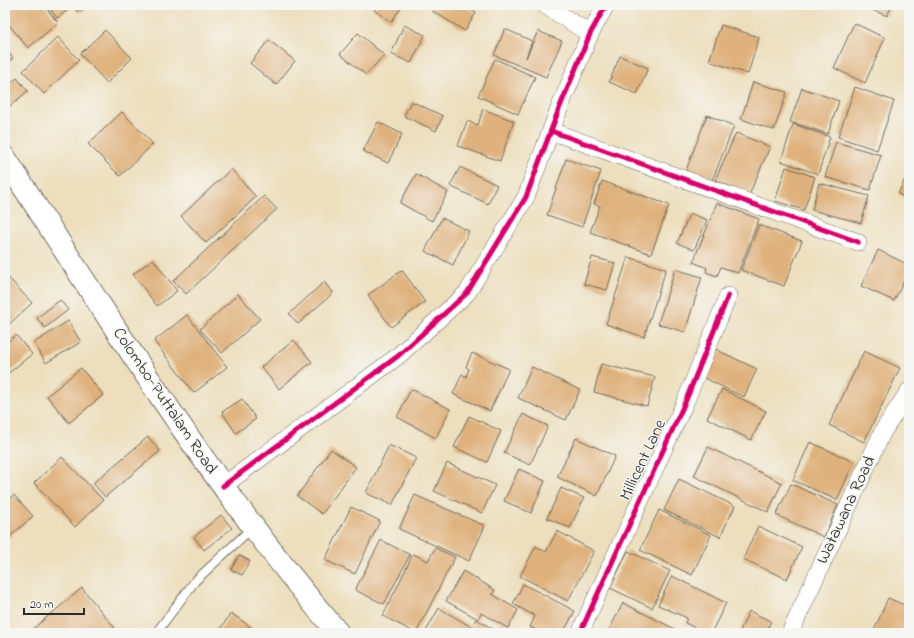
<svg xmlns="http://www.w3.org/2000/svg" width="914" height="638" viewBox="0 0 914 638" font-family="'Indie Flower',sans-serif">
<style>
.building{fill:#dfb17b}
.lines{fill:none;stroke-linecap:round;stroke-linejoin:round}
.lane-casing{stroke:#6f6a5e;stroke-width:10}
.street-casing{stroke:#6f6a5e;stroke-width:18}
.highway-casing{stroke:#6f6a5e;stroke-width:24}
.lane{stroke:#fff;stroke-width:8}
.street{stroke:#fff;stroke-width:17}
.highway{stroke:#fff;stroke-width:22}
.cycleway-casing{stroke:#f6f6f2;stroke-width:8}
.cycleway{stroke:#d6006c;stroke-width:5}
.labels{text-anchor:middle;dominant-baseline:central;stroke-width:3;stroke-linejoin:round;paint-order:stroke}
.street-label{font-size:17px;fill:#2b2b2b;stroke:#f6f6f2}
</style>
<rect width="100%" height="100%" fill="#f6f6f2"/>
<filter id="ink" filterUnits="userSpaceOnUse"><feTurbulence type="fractalNoise" baseFrequency=".025" numOctaves="2"/><feDisplacementMap in="SourceGraphic" scale="8" xChannelSelector="R" yChannelSelector="G"/><feConvolveMatrix kernelMatrix="1 2 1 2 8 2 1 2 1" color-interpolation-filters="sRGB"/></filter>
<filter id="wash" filterUnits="userSpaceOnUse"><feTurbulence type="fractalNoise" baseFrequency=".012" numOctaves="4" result="noise"/><feDisplacementMap in="SourceGraphic" scale="16" xChannelSelector="R" yChannelSelector="G"/><feGaussianBlur stdDeviation="0.9" result="paint"/><feColorMatrix in="noise" values="0 0 0 0 0 0 0 0 0 0 0 0 0 0 0 0 0 1.4 0 .05"/><feComposite in="paint" operator="in"/></filter>
<g filter="url(#wash)">
<rect width="100%" height="100%" fill="#eddfbd"/>
<g id="blocks">
<g class="building">
<polygon points="5,5 44,5 58,23 28,48 5,20"/>
<polygon points="47,5 70,5 72,7 57,18"/>
<polygon points="72,5 90,5 79,13"/>
<polygon points="377,5 403,5 391,22 374,10"/>
<polygon points="435,5 463,5 476,13 465,31 431,10"/>
<polygon points="861,5 892,5 887,16"/>
<polygon points="854,23 885,38 865,83 834,68"/>
<polygon points="404,25 425,35 411,63 391,54"/>
<polygon points="721,25 759,37 748,74 709,61"/>
<polygon points="505,29 532,41 526,58 538,31 562,41 546,77 494,55"/>
<polygon points="105,30 132,58 107,83 80,54"/>
<polygon points="358,33 384,55 366,75 340,54"/>
<polygon points="58,37 79,60 44,94 23,71"/>
<polygon points="269,40 295,61 276,85 250,63"/>
<polygon points="5,48 13,58 5,65"/>
<polygon points="620,56 648,68 637,94 609,82"/>
<polygon points="495,59 535,77 518,114 478,96"/>
<polygon points="17,78 28,91 5,110 5,88"/>
<polygon points="753,82 787,92 774,130 741,119"/>
<polygon points="855,87 894,101 877,150 838,137"/>
<polygon points="802,88 839,101 828,134 790,122"/>
<polygon points="411,101 443,116 436,131 404,116"/>
<polygon points="483,109 514,121 500,161 458,146 467,121 478,125"/>
<polygon points="122,112 153,144 120,176 88,144"/>
<polygon points="707,115 734,126 711,183 685,173"/>
<polygon points="378,122 402,134 388,163 363,151"/>
<polygon points="793,124 830,137 818,174 781,161"/>
<polygon points="736,133 770,147 749,195 715,180"/>
<polygon points="836,142 881,155 870,190 825,177"/>
<polygon points="566,159 601,171 582,227 547,215"/>
<polygon points="460,167 497,185 488,204 450,186"/>
<polygon points="786,167 815,177 804,210 775,201"/>
<polygon points="231,169 256,197 206,243 181,216"/>
<polygon points="909,171 909,199 898,194"/>
<polygon points="416,174 448,192 432,221 400,203"/>
<polygon points="602,181 669,205 651,254 590,232 600,206 594,204"/>
<polygon points="819,183 869,196 861,223 812,210"/>
<polygon points="264,196 277,209 186,294 173,281"/>
<polygon points="717,203 759,219 738,273 721,267 717,276 706,272 707,268 693,262"/>
<polygon points="690,213 707,220 694,250 677,243"/>
<polygon points="442,218 469,231 453,265 425,251"/>
<polygon points="759,225 802,241 784,286 741,270"/>
<polygon points="878,250 909,265 909,270 894,301 861,286"/>
<polygon points="592,257 615,263 607,290 584,284"/>
<polygon points="628,257 666,269 644,337 606,324"/>
<polygon points="153,259 177,291 157,306 133,274"/>
<polygon points="675,269 702,277 685,332 658,324"/>
<polygon points="402,270 425,302 391,327 368,295"/>
<polygon points="5,274 32,303 5,328"/>
<polygon points="324,282 333,293 298,324 289,314"/>
<polygon points="238,294 260,319 222,353 200,329"/>
<polygon points="60,300 68,310 45,328 37,318"/>
<polygon points="187,315 227,367 194,393 154,341"/>
<polygon points="68,321 81,342 46,363 34,343"/>
<polygon points="16,335 32,354 5,376 5,344"/>
<polygon points="294,340 312,362 279,389 261,367"/>
<polygon points="715,349 757,369 744,397 702,377"/>
<polygon points="864,351 900,368 864,442 829,425"/>
<polygon points="472,353 509,369 490,411 453,394 462,374 466,377 469,369 466,367"/>
<polygon points="601,364 655,377 647,406 594,392"/>
<polygon points="532,367 580,390 566,420 518,398"/>
<polygon points="81,368 103,395 69,423 47,396"/>
<polygon points="411,389 450,409 436,438 397,417"/>
<polygon points="722,389 766,411 751,440 707,418"/>
<polygon points="242,399 256,419 236,433 222,412"/>
<polygon points="523,414 548,426 530,465 504,453"/>
<polygon points="469,416 501,431 487,462 454,447"/>
<polygon points="148,437 160,451 105,497 93,483"/>
<polygon points="576,438 615,456 597,496 557,477"/>
<polygon points="810,442 854,462 837,500 793,480"/>
<polygon points="389,445 416,458 392,505 366,493"/>
<polygon points="708,447 782,483 768,512 694,476"/>
<polygon points="331,449 356,467 322,514 297,496"/>
<polygon points="62,457 103,500 75,527 34,483"/>
<polygon points="447,463 495,485 482,513 434,491"/>
<polygon points="519,469 545,481 531,513 504,501"/>
<polygon points="679,479 735,506 720,537 664,510"/>
<polygon points="791,484 838,505 824,537 776,515"/>
<polygon points="561,488 584,498 570,528 547,518"/>
<polygon points="14,495 33,516 5,541 5,502"/>
<polygon points="415,495 485,526 469,561 399,529"/>
<polygon points="351,507 380,521 355,574 325,560"/>
<polygon points="659,510 711,535 692,575 640,550"/>
<polygon points="221,515 232,528 204,550 194,537"/>
<polygon points="758,526 802,547 787,579 743,559"/>
<polygon points="557,531 594,551 568,601 520,576 536,546 546,552"/>
<polygon points="381,540 410,555 384,604 355,590"/>
<polygon points="435,548 455,557 416,633 383,616 413,554 428,561"/>
<polygon points="628,551 670,571 652,608 610,588"/>
<polygon points="239,555 250,561 242,575 231,570"/>
<polygon points="463,571 495,590 492,594 518,610 508,628 481,613 478,619 446,601"/>
<polygon points="672,576 726,603 711,633 706,633 685,623 687,618 658,605"/>
<polygon points="523,584 575,611 563,633 542,633 530,627 535,616 513,604"/>
<polygon points="82,588 114,627 107,633 28,633"/>
<polygon points="888,598 909,607 909,633 873,633"/>
<polygon points="623,603 679,631 678,633 615,633 609,630"/>
<polygon points="439,608 470,626 466,633 425,633"/>
<polygon points="749,611 771,621 766,633 739,633"/>
<polygon points="231,613 259,633 218,633"/>
<polygon points="476,619 500,633 468,633"/>
</g>
</g>
</g>
<g filter="url(#ink)">
<use href="#blocks" fill-opacity="0" stroke="#6f6a5e" stroke-width="1"/>
<g class="lines">
<defs>
<polyline id="lane" points="156,633 195,581 253,527"/>
<g id="street">
<polyline points="545,5 590,34"/>
<polyline points="551,131 858,242"/>
<polyline points="223,486 398,356 467,293 526,197 559,109 590,34 606,5"/>
<polyline points="580,633 686,400 728,296"/>
<polyline points="790,633 883,431 909,391"/>
</g>
<path id="highway" d="M 5,158 C 110,320 212,486 338,633"/>
</defs>
<use href="#lane" class="lane-casing"/>
<use href="#street" class="street-casing"/>
<use href="#highway" class="highway-casing"/>
<use href="#lane" class="lane"/>
<use href="#street" class="street"/>
<use href="#highway" class="highway"/>
<defs>
<g id="cycleway">
<polyline points="551,131 858,242"/>
<polyline points="223,486 398,356 467,293 526,197 559,109 590,34 606,5"/>
<polyline points="580,633 686,400 728,296"/>
</g>
</defs>
<use href="#cycleway" class="cycleway-casing"/>
<use href="#cycleway" class="cycleway"/>
</g>
</g>
<g class="labels">
<g class="street-label">
<text transform="translate(165 401) rotate(56)">Colombo-Puttalam Road</text>
<text transform="translate(643 460) rotate(-65)">Millicent Lane</text>
<text transform="translate(846 510) rotate(-65)">Watawana Road</text>
</g>
</g>
<rect width="914" height="638" fill="none" stroke="#f6f6f2" stroke-width="20"/>
<path d="M24 608v6h60v-6" fill="none" stroke="#2b2b2b" stroke-width="2"/>
<text x="30" y="608" font-size="12" fill="#2b2b2b" stroke="#f6f6f2" stroke-width="3" paint-order="stroke">20 m</text>
</svg>
